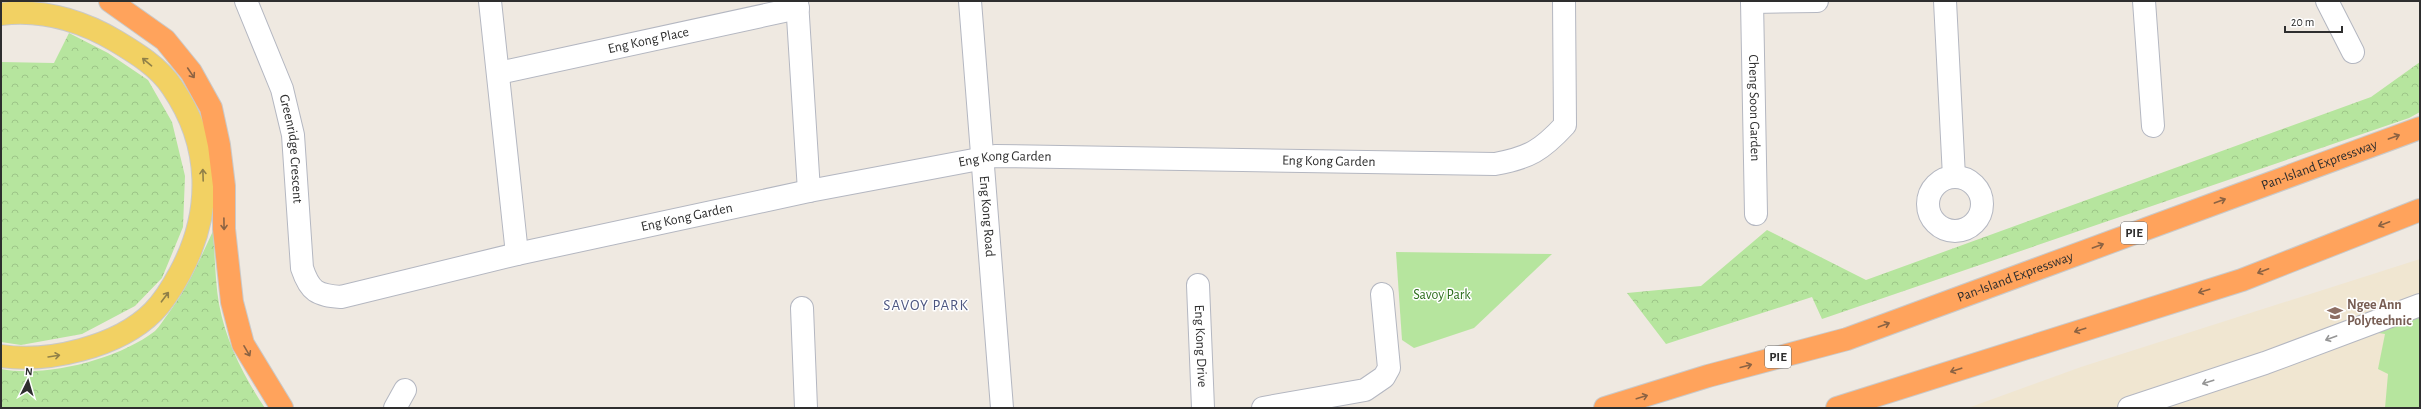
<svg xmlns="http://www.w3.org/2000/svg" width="2421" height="409" viewBox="0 0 2421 409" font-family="'Alegreya Sans',sans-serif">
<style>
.education{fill:#f0e6d1}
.green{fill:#b6e59e}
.forest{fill:url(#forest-crowns)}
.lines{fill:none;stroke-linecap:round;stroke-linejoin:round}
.minor-casing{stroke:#b4b7c1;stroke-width:24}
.major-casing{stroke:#c9c9c9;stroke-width:24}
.highway-casing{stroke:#c9c9c9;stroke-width:24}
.minor{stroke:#fff;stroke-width:22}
.major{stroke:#f2d163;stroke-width:22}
.highway{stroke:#ffa35c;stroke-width:22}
.oneway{stroke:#908048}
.oneway2{stroke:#8c6343}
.oneway3{stroke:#969696}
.labels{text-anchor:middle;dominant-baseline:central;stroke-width:3;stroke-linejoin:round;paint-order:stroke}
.shield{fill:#fff;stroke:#6d6d6d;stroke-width:1}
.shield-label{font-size:13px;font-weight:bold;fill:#2e2e2e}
.street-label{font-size:14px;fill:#2e2e2e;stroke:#fff}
.park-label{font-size:14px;fill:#2c6e1b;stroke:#fff}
.education-label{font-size:14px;font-weight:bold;fill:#785e54;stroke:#fff;text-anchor:start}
.neighbourhood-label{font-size:15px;letter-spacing:1px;fill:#4d5680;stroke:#fff}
</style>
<defs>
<pattern id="forest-crowns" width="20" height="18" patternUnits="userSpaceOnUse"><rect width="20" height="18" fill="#b6e59e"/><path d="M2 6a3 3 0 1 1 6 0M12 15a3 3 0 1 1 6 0" fill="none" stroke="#9dc588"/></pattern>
</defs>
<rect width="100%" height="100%" fill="#efe9e1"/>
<polygon class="education" points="2420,259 2420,408 1968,408 2081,367"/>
<g class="green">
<polygon points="1396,252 1552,254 1474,328 1414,348 1402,340"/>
<polygon points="2420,311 2420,408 2385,408 2388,374 2378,369 2385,334 2365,331"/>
</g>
<g class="forest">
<polygon points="69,33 108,53 148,80 172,122 185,176 183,227 162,278 135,306 82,334 21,345 1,342 1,62 54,63"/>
<polygon points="2420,62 2420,112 2409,118 1822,319 1812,297 1666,344 1627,293 1701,286 1767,230 1866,280 2371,97"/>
<path d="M 213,231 C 215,255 215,281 219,304 C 226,342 244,377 265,408 L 1,407 L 1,369 C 46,378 119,359 155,331 C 160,326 164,319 168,314 C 188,287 199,261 213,231 Z"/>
</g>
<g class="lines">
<defs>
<g id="minor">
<path id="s1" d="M 246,1 L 282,89 L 293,135 L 302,268 C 310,292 317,295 341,297 L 517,254 L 809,191 L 995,156 L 1495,164 C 1529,158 1542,150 1565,125 L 1564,1"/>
<polyline points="490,1 517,254"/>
<polyline points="797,1 809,191"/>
<path id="s2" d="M 970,1 L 1002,408"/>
<path id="s3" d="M 1752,1 L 1756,214"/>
<polyline points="1945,1 1954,177"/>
<polyline points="2144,1 2153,126"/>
<polyline points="2327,1 2353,52"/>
<polyline points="1752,2 1817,1"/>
<path id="s4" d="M 499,73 L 798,8"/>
<circle cx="1955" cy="204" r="27"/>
<path id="s5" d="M 1198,285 L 1203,408"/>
<polyline points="802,308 806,408"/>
<polyline points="395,408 405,390"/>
<polyline points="1263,408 1365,390 1384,377 1389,368 1382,294"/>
<polyline points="2129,408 2265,363 2420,305"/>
</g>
<path id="major" d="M 1,14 C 42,9 82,21 116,41 C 136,53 159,67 172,87 C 212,145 213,212 180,273 C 173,286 164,301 153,312 C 118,347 48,363 1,356"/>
<g id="highway">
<polyline points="110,1 165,40 191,72 211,108 219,145 224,186 224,229 232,302 243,344 282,408"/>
<path id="s6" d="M 1605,408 L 1708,376 L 1847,339 L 2420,128"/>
<polyline points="1837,408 2242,280 2420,210"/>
</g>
</defs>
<use href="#minor" class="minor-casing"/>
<use href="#major" class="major-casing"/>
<use href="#highway" class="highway-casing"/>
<use href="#minor" class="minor"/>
<use href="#major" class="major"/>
<use href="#highway" class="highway"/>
</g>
<defs><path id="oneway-shaft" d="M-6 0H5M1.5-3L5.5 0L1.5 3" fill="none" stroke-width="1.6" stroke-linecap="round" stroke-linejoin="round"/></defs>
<g class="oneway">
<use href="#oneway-shaft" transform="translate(147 62) rotate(-140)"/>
<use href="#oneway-shaft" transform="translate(203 175) rotate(-92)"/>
<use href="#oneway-shaft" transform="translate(165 297) rotate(-53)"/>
<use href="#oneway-shaft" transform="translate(54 356) rotate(-9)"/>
</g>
<g class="oneway2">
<use href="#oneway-shaft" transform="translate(191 73) rotate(56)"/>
<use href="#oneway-shaft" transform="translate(2394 137) rotate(-20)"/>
<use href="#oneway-shaft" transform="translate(2220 201) rotate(-20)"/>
<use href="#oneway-shaft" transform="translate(224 224) rotate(89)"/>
<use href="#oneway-shaft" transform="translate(2384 224) rotate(159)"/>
<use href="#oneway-shaft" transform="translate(2098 246) rotate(-20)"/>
<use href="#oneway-shaft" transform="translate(2263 271) rotate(159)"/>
<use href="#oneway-shaft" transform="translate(2204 291) rotate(163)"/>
<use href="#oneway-shaft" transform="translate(1884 325) rotate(-20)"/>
<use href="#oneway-shaft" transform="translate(2080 330) rotate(162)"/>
<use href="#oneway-shaft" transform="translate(247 351) rotate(60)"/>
<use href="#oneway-shaft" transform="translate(1746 366) rotate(-15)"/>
<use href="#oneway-shaft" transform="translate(1956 370) rotate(162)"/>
<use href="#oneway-shaft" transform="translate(1642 397) rotate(-17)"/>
</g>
<g class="oneway3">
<use href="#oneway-shaft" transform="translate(2331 338) rotate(160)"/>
<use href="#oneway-shaft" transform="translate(2208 382) rotate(162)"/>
</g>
<defs>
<symbol id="university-bare" viewBox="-9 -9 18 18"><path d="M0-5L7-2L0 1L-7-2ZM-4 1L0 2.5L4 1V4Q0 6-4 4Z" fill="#8d6e63" stroke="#fff" stroke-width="2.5" paint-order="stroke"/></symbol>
</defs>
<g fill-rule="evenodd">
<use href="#university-bare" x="2324" y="302" width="22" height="22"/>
</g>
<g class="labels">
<g class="shield">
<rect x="2121" y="222" width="26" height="22" rx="3"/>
<rect x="1765" y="346" width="26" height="22" rx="3"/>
</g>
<g class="shield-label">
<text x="2134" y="233">PIE</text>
<text x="1778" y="357">PIE</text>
</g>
<g class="street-label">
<text stroke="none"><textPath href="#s4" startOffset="153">Eng Kong Place</textPath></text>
<text stroke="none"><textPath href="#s3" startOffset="107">Cheng Soon Garden</textPath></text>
<text stroke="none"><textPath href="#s1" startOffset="156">Greenridge Crescent</textPath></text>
<text stroke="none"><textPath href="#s1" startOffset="1008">Eng Kong Garden</textPath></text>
<text stroke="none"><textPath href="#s1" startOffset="1332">Eng Kong Garden</textPath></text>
<text stroke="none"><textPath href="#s6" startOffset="755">Pan-Island Expressway</textPath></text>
<text stroke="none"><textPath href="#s2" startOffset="216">Eng Kong Road</textPath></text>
<text stroke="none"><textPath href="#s1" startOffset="684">Eng Kong Garden</textPath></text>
<text stroke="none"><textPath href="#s6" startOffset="431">Pan-Island Expressway</textPath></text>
<text stroke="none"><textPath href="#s5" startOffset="61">Eng Kong Drive</textPath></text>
</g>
<g class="park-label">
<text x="1442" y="295">Savoy Park</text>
</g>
<g class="education-label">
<text x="2347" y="305">Ngee Ann<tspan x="2347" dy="16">Polytechnic</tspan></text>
</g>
<g class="neighbourhood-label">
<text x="926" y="305">SAVOY PARK</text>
</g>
</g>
<rect width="2421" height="409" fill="none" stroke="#2e2e2e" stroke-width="4"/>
<g transform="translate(28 381) rotate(5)" stroke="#ffffff" stroke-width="3" paint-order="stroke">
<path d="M0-3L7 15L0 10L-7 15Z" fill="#2e2e2e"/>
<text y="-6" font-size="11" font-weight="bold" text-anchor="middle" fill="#2e2e2e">N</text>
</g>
<path d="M2285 26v6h57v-6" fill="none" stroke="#2e2e2e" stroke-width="2"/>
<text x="2291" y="26" font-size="12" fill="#2e2e2e" stroke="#ffffff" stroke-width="3" paint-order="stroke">20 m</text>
</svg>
